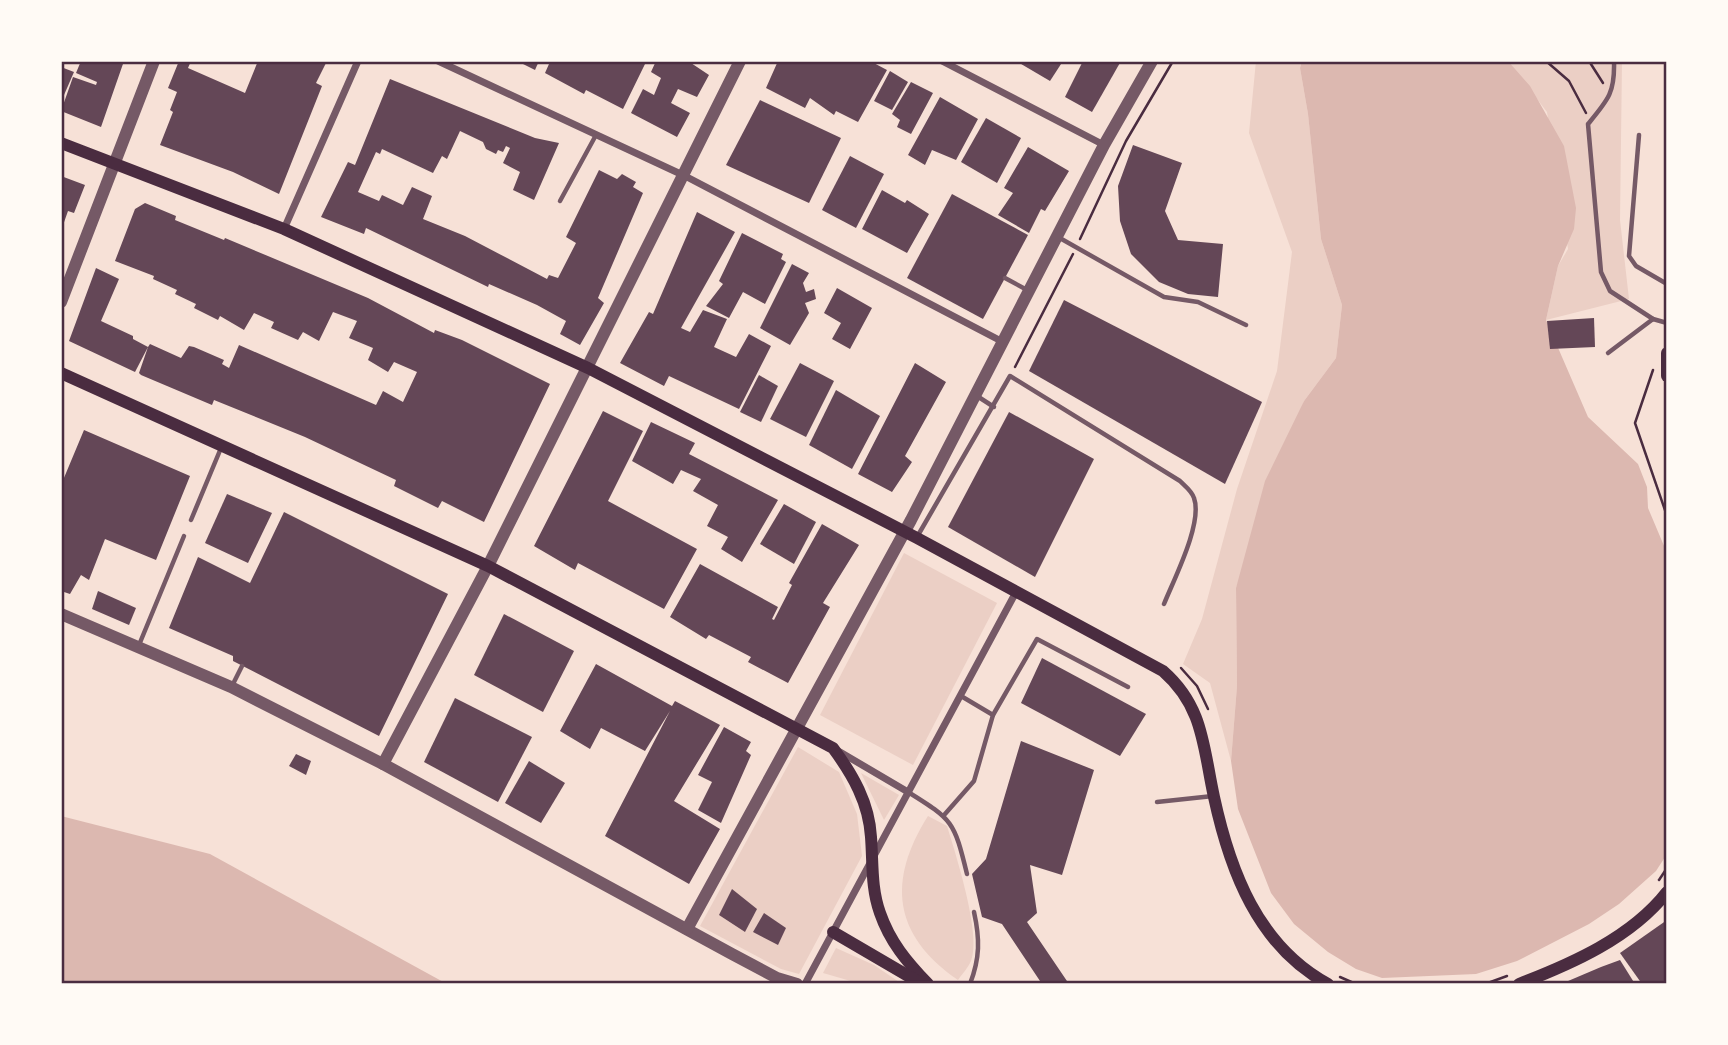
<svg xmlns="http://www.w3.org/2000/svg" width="1728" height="1045" viewBox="0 0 1728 1045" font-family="'Source Sans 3',sans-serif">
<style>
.green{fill:#ebcfc5}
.water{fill:#dcb8b0}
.building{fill:#644757}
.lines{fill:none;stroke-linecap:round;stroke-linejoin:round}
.path{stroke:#4a2c40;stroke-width:2.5}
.service{stroke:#755966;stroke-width:4.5}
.minor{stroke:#755966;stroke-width:7}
.tertiary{stroke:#755966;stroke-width:12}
.secondary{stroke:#4a2c40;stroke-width:12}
.neatline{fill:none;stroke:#4a2c40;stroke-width:2.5}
</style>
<rect width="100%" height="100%" fill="#f7e1d7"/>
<g class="green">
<polygon points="1256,61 1302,61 1300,68 1308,114 1321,239 1342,305 1336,358 1304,401 1236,588 1237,686 1231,761 1210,683 1183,664 1202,619 1237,489 1277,371 1292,252 1249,133"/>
<polygon points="1508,61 1622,61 1620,220 1629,299 1546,320 1558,266 1568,249 1547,112"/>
<polygon points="904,553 997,603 913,765 820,715"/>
<polygon points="798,747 839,772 857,814 862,856 799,974 781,969 700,926"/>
<polygon points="861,773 899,795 884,820"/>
<path d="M 928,816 L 947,826 C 956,855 982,936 971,961 C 968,968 962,974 958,980 C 893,935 887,881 928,816 Z"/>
<polygon points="836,948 874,965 902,984 861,984 823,973"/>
</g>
<g class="water">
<polygon points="1302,61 1508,61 1530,86 1564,146 1576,208 1574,229 1558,266 1546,320 1588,417 1638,464 1647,487 1648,508 1667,553 1667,854 1656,871 1619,904 1589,924 1517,961 1476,974 1382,978 1356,969 1328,952 1294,924 1271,893 1238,809 1231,761 1237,686 1236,588 1265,481 1304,401 1336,358 1342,305 1321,239 1308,114 1300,68"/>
<polygon points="61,816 210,854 447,984 61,984"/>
</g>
<g class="building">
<polygon points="81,61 124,61 101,127 61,111 73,77 96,85 97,82 76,73"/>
<polygon points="179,61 191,61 188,68 245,93 258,61 327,61 316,83 322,86 279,194 233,172 160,145 173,112 170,110 177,92 168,88"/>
<polygon points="517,61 539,61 535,70"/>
<polygon points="543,61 639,61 645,64 623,109 586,90 584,94 545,73 549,64"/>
<polygon points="656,61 688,61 709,75 697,97 678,89 671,103 690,113 677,137 631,113 643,89 654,95 661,78 651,72"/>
<polygon points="778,61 870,61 887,70 858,122 836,111 834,115 810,98 805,108 766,88"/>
<polygon points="1016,61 1063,61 1050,81"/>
<polygon points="1083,61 1121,61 1092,112 1065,97"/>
<polygon points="61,67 74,72 61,102"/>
<polygon points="890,71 908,82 892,110 874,101"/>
<polygon points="390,79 535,138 559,143 534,200 513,190 520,172 503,163 510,148 506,146 503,152 498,150 496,154 486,149 483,142 460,131 447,159 442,156 433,173 382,149 380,154 376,152 358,192 379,201 382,195 403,205 412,187 432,196 423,219 465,236 547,279 549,275 558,278 576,243 566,237 599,170 617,179 622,174 636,182 633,187 643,193 598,298 604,303 580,345 560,334 566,321 537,305 489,284 488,287 366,228 364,234 321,217 348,162 355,165"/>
<polygon points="911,82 933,93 911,134 897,127 900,120 892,114"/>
<polygon points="940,97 978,119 956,160 932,150 925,165 908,155"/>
<polygon points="760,100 841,138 809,203 726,165"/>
<polygon points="986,118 1021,138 997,183 961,162"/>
<polygon points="1133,145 1182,163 1165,211 1178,240 1223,244 1218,297 1188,294 1159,282 1131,254 1120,221 1118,186"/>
<polygon points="1028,147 1069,171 1045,211 1041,209 1029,233 998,215 1013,193 1004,188"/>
<polygon points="850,156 884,174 856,228 822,210"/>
<polygon points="61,176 85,185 74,213 68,211 62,228"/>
<polygon points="882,190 905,203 907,200 929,214 907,253 862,229"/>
<polygon points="952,194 1028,235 983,319 907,278"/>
<polygon points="145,203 176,216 175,220 224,240 225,238 368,298 434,333 435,330 462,340 550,384 484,522 442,501 438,508 394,486 396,480 305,437 214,400 212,405 141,375 139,373 148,347 135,372 69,341 96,268 119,279 101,321 133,336 133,339 148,347 150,344 181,358 189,346 194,347 224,360 222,364 229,368 239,345 376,405 383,391 403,402 417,372 394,362 388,372 368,360 373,348 349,338 357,321 333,312 319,341 303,332 298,340 271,328 274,322 254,313 244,330 220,316 218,320 194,308 196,304 175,294 177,290 153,279 154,276 115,261 135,209"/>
<polygon points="697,212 735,232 681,328 690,332 703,310 727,319 714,347 736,357 749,334 771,346 739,409 669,376 664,386 620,363 649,312 653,314"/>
<polygon points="742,233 783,254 781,259 786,262 765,304 743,292 729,318 706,306 723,284 719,281"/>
<polygon points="792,264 809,273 803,283 806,292 814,289 816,299 805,303 809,313 790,345 760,328"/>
<polygon points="837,288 872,308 850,349 832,339 841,323 824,313"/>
<polygon points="1064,300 1262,402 1225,484 1029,371"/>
<polygon points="1594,318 1595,347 1550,349 1547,321"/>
<polygon points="800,363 834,381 806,437 770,419"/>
<polygon points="915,363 946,382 905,456 912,462 892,492 858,474"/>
<polygon points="759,375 778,386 761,422 740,412"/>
<polygon points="836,390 880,416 852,469 809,445"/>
<polygon points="603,411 643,431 608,501 697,549 664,609 578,563 575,570 534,546"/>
<polygon points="1009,412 1094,459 1035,577 948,527"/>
<polygon points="651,422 695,443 689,454 778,500 742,562 721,549 728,537 707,526 718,505 693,491 701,479 681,470 673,484 632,461"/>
<polygon points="84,430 190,476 156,560 105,539 89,580 81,575 70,594 61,591 61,485"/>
<polygon points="227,494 272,513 248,563 205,543"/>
<polygon points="784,504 816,522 794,564 760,544"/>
<polygon points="284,512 448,594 379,736 233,661 233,656 169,628 198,557 250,583"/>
<polygon points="822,524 859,545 823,603 830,607 788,683 748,662 751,657 709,635 706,639 670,617 700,564 778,607 772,619 774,620 792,585 789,583"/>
<polygon points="98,591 136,608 129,625 92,609"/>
<polygon points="504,614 574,651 543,712 474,675"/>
<polygon points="1042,658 1146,714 1120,756 1021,703"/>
<polygon points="596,664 672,706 675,701 720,725 674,801 720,829 689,884 605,836 670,711 645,751 601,728 590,749 560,731"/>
<polygon points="455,698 532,737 498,802 424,762"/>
<polygon points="724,727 751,742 746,751 751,755 721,823 698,810 712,782 698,775"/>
<polygon points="1021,741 1094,770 1062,875 1030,865 1037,913 1027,922 1069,984 1042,984 1002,924 982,917 972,874 986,859"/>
<polygon points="296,754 311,761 306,775 289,766"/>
<polygon points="529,761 565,783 541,823 505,803"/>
<polygon points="732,889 757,909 745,932 719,915"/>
<polygon points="764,913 786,928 778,945 753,932"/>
<polygon points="1667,920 1667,984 1642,984 1620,953"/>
<polygon points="1620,960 1635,984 1561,984 1601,967"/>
</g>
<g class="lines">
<g class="path">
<polyline points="1546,61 1569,81 1586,113"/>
<polyline points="1589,61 1603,83"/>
<polyline points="1080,239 1126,141 1173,61"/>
<polyline points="1015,367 1073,254"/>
<polyline points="1653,370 1635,423 1667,516"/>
<polyline points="1181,668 1197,686 1208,709"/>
<polyline points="1659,880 1667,868"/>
<polyline points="1340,977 1356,984"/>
<polyline points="1485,984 1507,976"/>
</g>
<g class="service">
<path d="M 1614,61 C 1615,93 1608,100 1588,124 L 1601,272 L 1610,291 L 1653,319"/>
<polyline points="1639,135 1629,256 1636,266 1667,284"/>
<polyline points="560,201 596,135"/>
<polyline points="1058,237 1164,297 1198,302 1246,325"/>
<polyline points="1005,278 1029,291"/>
<polyline points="1608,353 1653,319 1667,323"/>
<polyline points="977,396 994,407"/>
<polyline points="191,520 221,448"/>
<path d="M 917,537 L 1010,376 L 1180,481 C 1185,486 1192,491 1194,498 C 1203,523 1174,579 1164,604"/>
<polyline points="139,645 184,536"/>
<polyline points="232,686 242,666"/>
<polyline points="961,696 993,715"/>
<path d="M 908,792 C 953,820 954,821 967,874"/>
<polyline points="1157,802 1213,796"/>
<polyline points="945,814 974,781 993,715 1037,639 1128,687"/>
<path d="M 970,984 C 980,958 980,939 974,912"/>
</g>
<g class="minor">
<polyline points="438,61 685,176 1003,342"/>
<polyline points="942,61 1104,145"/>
<polyline points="284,229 358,61"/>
<polyline points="840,752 908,792"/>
<polyline points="805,984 1016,592"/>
</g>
<g class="tertiary">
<polyline points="61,302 154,61"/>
<polyline points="61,614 231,687 383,764 732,954 777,978 797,984"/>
<polyline points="383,764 488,566 740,61"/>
<polyline points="687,929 911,520 1104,145 1152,61"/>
</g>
<g class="secondary">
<path d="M 61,143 L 284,229 L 588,368 L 917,538 L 1163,671 C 1204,707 1203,747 1214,797 C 1230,871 1258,946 1328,984"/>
<polyline points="1667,353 1667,376"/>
<path d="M 61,373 L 488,566 L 833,748 C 853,775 869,803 871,837 C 873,863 871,888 880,913 C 890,942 907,962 928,984"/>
<polyline points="833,932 922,984"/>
<path d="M 1519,984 C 1571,964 1631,938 1667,892"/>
</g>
</g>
<rect width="1728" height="1045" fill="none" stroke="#fffaf5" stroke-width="126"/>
<rect x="63" y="63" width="1602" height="919" class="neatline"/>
</svg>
